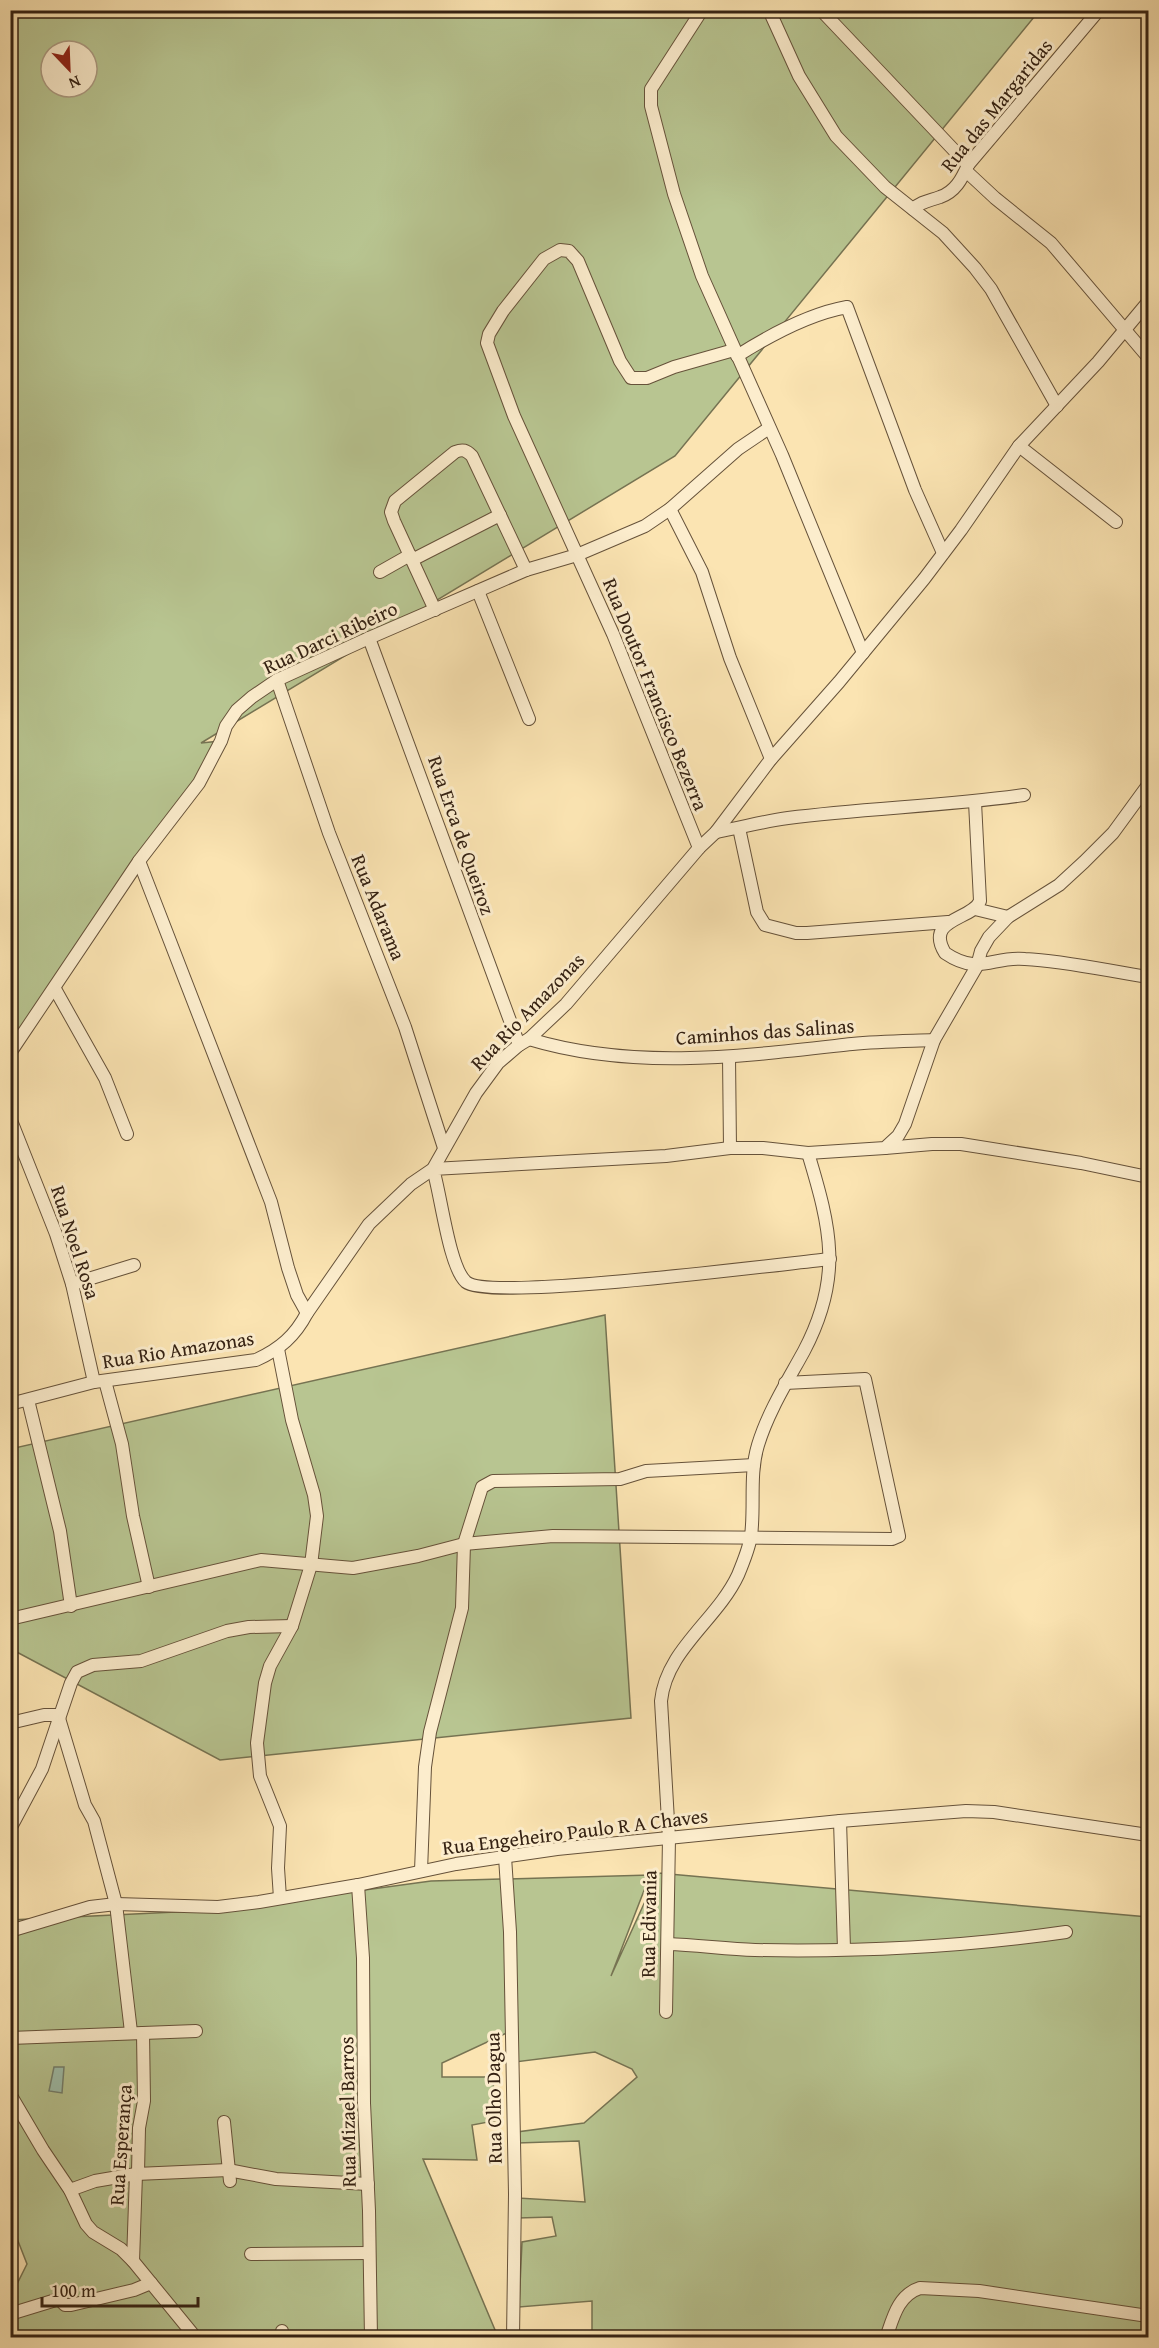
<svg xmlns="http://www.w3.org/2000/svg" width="1159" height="2348" viewBox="0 0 1159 2348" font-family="'Gentium Book Plus',serif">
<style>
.green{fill:#b8c591;stroke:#767352;stroke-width:1.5;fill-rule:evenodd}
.water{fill:#9fbfab;stroke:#74806e;stroke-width:1.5}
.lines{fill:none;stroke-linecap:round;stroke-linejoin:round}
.minor-casing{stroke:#66523a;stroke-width:14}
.minor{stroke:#fcedcd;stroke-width:12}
.labels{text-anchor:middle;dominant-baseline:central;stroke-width:6;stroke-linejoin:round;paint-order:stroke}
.street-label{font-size:20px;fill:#342112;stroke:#fcedcd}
</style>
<rect width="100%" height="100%" fill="#fbe4b2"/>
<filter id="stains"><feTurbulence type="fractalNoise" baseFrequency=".00333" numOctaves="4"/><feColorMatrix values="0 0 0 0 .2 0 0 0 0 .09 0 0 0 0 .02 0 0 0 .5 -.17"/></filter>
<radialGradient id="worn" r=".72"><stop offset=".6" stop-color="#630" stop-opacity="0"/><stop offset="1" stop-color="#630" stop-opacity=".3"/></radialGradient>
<g class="green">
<path d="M 11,11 L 1039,11 L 675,456 L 201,743 L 221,741 L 11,1048 ZM 51,51 L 87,51 L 87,87 L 51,87 Z"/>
<polygon points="605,1315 631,1718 220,1760 11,1649 10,1449"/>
<polygon points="658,1873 1148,1917 1148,2337 592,2338 592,2301 519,2307 522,2242 556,2236 552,2217 518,2218 518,2198 585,2202 579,2141 517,2143 517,2132 584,2123 637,2077 632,2069 595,2052 515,2062 513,2030 442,2063 442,2077 492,2077 499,2120 472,2125 477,2160 423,2159 498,2337 11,2337 11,2296 27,2264 11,2223 10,1920 217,1910 431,1881 650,1875 611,1976"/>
</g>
<polygon class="water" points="54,2067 64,2067 62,2093 49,2091"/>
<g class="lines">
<defs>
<g id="minor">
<polyline points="702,10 651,89 651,106 674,194 702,276 782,455 863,653"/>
<polyline points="769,10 799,76 836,136 885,187 943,233 975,268 991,289 1057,406"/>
<polyline points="821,10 968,165"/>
<polyline points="966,171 995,198 1051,243 1148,357"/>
<path d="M 913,209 C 922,201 929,201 940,197 C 955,192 962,179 968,165 L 1099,10"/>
<path d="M 737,356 C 770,335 808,314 847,307 L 915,490 L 943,553"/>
<polyline points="1019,446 1116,522"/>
<polyline points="670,509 702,572 730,658 771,759"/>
<polyline points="412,560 500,515"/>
<polyline points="380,572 410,555"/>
<polyline points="478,591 529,719"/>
<path d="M 435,610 L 394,521 L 391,512 L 395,501 L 455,452 C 463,449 466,450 472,456 L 526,570"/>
<polyline points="369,638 519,1045"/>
<polyline points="277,680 329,833 405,1027 444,1148"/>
<path d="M 975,802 L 980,901 C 973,920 924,918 945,953 C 979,976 992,956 1025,959 C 1066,961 1108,971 1148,977"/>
<polyline points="739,828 757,912 765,925 796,933 807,933 948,922"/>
<path d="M 716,832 C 740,828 764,821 788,818 C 867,808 946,806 1024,795"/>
<polyline points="699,848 613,634 514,416 487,343 489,334 503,311 544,259 560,250 569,251 578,261 620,361 631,378 647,378 674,367 734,350"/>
<polyline points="139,861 271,1202 288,1268 297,1295 307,1313"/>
<polyline points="975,909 1008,917"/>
<polyline points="55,989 105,1078 127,1134"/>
<path d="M 529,1039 C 634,1071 745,1056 852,1044 C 879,1041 907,1041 934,1040"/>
<polyline points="10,1053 139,861 199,783 221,741 226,726 237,710 252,697 277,680 369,638 526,570 577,555 645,526 670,509 738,449 769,428"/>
<polyline points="729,1057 730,1148"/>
<polyline points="10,1118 56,1234 72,1284 94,1382"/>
<polyline points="885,1148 932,1144 961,1144 1081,1163 1148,1177"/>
<path d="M 830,1259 C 781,1264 490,1302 466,1282 C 449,1267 441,1195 433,1169 L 666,1156 L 730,1148 L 763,1148 L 808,1153 L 885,1148 L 898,1136 L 905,1124 L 934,1040 L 977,966 L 981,951 L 989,937 L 1008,917 L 1059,885 L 1084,862 L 1113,833 L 1148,785"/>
<polyline points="72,1284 134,1265"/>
<polyline points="278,1349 292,1420 314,1495 317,1516 311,1565 292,1626 270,1666 265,1683 257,1743 260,1776 280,1826 278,1868 280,1898"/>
<polyline points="105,1381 122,1444 133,1516 149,1587"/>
<polyline points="28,1400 60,1531 71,1606"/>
<path d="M 10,1404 L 94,1382 L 256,1360 C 280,1349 295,1336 307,1313 L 369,1224 L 411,1184 L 433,1169 L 476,1093 L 498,1063 L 519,1045 L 529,1039 L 566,1004 L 699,848 L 716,832 L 771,759 L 839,682 L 924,579 L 961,530 L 1019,446 L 1098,362 L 1148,302"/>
<polyline points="10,1619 261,1560 353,1568 418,1556 464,1544 553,1536 892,1539 899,1536 865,1379 785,1383"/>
<polyline points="10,1723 44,1715 58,1715 85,1805 94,1821 116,1904 131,2032"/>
<polyline points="840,1821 844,1949"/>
<polyline points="10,1829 42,1769 71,1683 77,1672 93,1665 141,1661 227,1631 249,1627 292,1626"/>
<polyline points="505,1857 510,1932 515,2194 513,2338"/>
<polyline points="421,1871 425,1767 430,1732 462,1608 464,1544 482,1487 493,1481 620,1479 646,1471 754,1465"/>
<polyline points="358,1885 363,1958 364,2103 369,2211 371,2338"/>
<polyline points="10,1931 90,1907 116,1904 218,1907 259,1902 358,1885 456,1864 557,1849 840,1821 966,1811 994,1812 1148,1835"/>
<path d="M 668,1944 C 697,1945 726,1949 755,1950 C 859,1952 963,1947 1066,1932"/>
<path d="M 666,2012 L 669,1838 L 661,1701 C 666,1650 717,1620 738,1575 C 743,1563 749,1548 751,1536 C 755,1506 749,1475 758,1445 C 768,1412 787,1382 804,1351 C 843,1277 831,1229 808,1153"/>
<polyline points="10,2038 196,2031"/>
<polyline points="10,2094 43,2150 70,2190 86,2224 93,2232 121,2249 133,2261 196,2338"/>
<polyline points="224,2122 230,2181"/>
<polyline points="70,2190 95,2181 136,2174 228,2170 276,2179 368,2184"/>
<polyline points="251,2254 369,2253"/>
<polyline points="133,2261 136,2174 138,2172 139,2128 144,2101 143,2033"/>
<polyline points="10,2314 59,2299 65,2305 71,2305 134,2290 151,2283"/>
<polyline points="282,2331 282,2338"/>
<polyline points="10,2333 12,2338"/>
<path d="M 886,2338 C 893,2318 898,2295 920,2288 L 979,2291 L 1148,2316"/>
</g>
</defs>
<use href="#minor" class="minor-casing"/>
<use href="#minor" class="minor"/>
</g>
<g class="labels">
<g class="street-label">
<text transform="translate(996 105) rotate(-51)">Rua das Margaridas</text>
<text transform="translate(330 637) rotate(-25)">Rua Darci Ribeiro</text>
<text transform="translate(656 694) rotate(68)">Rua Doutor Francisco Bezerra</text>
<text transform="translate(462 835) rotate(71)">Rua Erca de Queiroz</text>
<text transform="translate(379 907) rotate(68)">Rua Adarama</text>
<text transform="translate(527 1011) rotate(-46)">Rua Rio Amazonas</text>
<text transform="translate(765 1031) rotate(-4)">Caminhos das Salinas</text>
<text transform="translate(76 1242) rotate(72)">Rua Noel Rosa</text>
<text transform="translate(178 1349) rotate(-9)">Rua Rio Amazonas</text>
<text transform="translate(575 1831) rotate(-7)">Rua Engeheiro Paulo R A Chaves</text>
<text transform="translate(648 1924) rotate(-89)">Rua Edivania</text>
<text transform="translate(493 2098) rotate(-91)">Rua Olho Dagua</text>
<text transform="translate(347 2112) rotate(-91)">Rua Mizael Barros</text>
<text transform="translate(120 2145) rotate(-86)">Rua Esperança</text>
</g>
</g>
<rect width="1159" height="2348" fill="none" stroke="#fbe4b2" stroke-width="36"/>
<rect x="12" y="12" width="1135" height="2324" fill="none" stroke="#342112" stroke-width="3"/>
<rect x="18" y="18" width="1123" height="2312" fill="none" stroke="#342112" stroke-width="1.5"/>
<g transform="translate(69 69) rotate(157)"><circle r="28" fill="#fcedcd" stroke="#ac9b82" stroke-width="1.5"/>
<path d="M0-4.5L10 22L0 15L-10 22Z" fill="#8f2418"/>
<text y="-9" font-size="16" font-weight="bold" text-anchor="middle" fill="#342112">N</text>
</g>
<path d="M42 2297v9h156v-9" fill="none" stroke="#342112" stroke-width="3"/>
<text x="51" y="2297" font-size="18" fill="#342112" stroke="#fcedcd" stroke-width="4.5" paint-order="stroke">100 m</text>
<rect width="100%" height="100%" filter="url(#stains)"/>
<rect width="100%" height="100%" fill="url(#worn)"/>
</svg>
